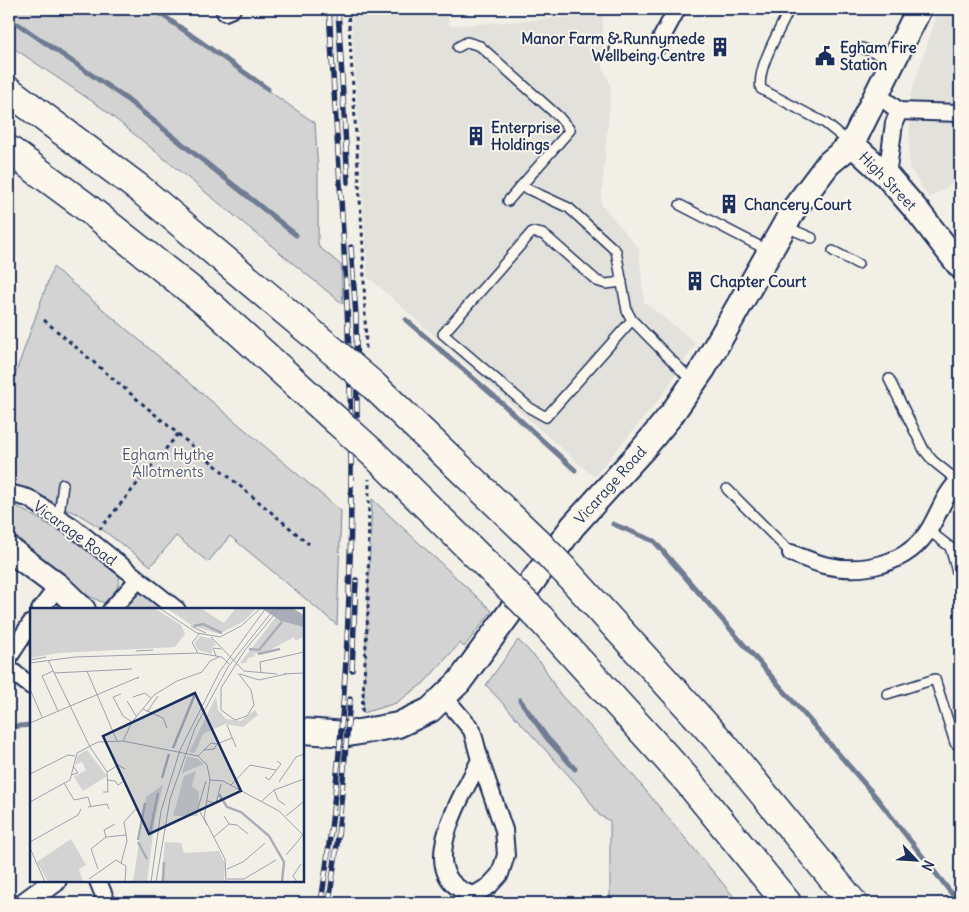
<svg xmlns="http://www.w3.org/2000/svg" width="969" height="912" viewBox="0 0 969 912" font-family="Delius,sans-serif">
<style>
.built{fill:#e2e1dc}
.green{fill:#d2d3d2;stroke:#768198}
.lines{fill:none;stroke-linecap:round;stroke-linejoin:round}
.stream{stroke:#707b93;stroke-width:5}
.service-casing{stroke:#1b2f5e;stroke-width:12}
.minor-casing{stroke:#1b2f5e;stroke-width:20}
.tertiary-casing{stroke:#1b2f5e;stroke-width:25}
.secondary-casing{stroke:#1b2f5e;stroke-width:28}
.motorway-casing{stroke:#1b2f5e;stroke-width:31}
.path{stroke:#1b2f5e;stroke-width:3;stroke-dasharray:4 4;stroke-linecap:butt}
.service{stroke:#fbf7ec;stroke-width:9}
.minor{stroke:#fbf7ec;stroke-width:16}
.tertiary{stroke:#fbf7ec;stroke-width:21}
.secondary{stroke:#fbf7ec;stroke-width:24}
.motorway{stroke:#fbf7ec;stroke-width:28}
.rail-casing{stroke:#1b2f5e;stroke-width:5.5}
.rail{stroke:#fbf7ec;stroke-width:4;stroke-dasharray:11;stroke-linecap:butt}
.motorway-bridge-casing{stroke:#1b2f5e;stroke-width:31;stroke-linecap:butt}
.motorway-bridge{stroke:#fbf7ec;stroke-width:28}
.labels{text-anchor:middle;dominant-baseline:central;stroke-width:4;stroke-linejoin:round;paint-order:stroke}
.poi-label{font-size:15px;font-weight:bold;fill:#1b2f5e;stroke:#fbf7ec;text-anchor:start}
.street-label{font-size:15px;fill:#1b2f5e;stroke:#fbf7ec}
.park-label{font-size:15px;fill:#49587b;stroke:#fbf7ec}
.inset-river{fill:none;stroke:#a9adb7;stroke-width:2.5}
.inset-road{fill:none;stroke:#9ca2b0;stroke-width:1}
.view{fill:#1b2f5e;fill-opacity:0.15;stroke:#1b2f5e;stroke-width:2.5}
.inset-edge{fill:none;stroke:#1b2f5e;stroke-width:2.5}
</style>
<rect width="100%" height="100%" fill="#f2efe6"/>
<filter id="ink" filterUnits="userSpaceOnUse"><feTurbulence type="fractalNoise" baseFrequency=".02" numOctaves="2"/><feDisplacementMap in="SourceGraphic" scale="10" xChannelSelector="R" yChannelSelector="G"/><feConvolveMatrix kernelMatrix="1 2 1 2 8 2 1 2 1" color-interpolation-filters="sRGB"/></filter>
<g filter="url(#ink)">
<g class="built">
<polygon points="351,9 448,9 449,26 603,15 603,68 611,86 601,204 639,249 644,302 696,343 661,397 594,477 368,277"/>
<polygon points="939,9 960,9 960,178 929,198 909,167 910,97"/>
</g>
<g class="green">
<polygon points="9,9 150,9 315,123 318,172 318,246 341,265 343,304 102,108 9,45"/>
<polygon points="53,267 341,511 337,625 230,536 208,562 176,536 151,566 96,525 76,513 9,490 9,378 15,375"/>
<polygon points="372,499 492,611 464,647 460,643 424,683 396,703 363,713"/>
<polygon points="9,502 65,534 120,577 116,593 104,603 82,593 20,540 9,534"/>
<polygon points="140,593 162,609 120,610"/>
<polygon points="518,640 542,664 558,692 613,751 739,903 610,903 610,821 599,815 582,790 486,685"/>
</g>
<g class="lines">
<g class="stream">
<polyline points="154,9 268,89"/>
<polyline points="18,24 125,98 296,235"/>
<polyline points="406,320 495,397 575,470"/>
<polyline points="613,524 654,541 876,797 959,903"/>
<polyline points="520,700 547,738 575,769"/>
<polyline points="9,727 31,725"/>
</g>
<defs>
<g id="service">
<path d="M 795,9 L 788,12 C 779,31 756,70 761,89 L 825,123 L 851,144"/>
<polyline points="458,47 467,42 480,46 558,116 570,130 508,201"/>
<polyline points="862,48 892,60"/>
<polyline points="521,186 569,208 616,251 627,311 632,320 693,382"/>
<polyline points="680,205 769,251"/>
<polyline points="784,226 812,238"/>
<polyline points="833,251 858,264"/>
<polyline points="622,282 606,284 597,281 548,238 542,234 532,232 443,334 530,408 546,417 632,320"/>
<polyline points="889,379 924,450 933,461 958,481"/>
<polyline points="727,489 791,553"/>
<polyline points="56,516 60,508 63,484"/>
<polyline points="928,530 950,547 960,582"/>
<polyline points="887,694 935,679 955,743 960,742"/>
</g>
<g id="minor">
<polyline points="225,12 232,9"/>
<polyline points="618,51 656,48 677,9"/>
<polyline points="877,94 899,111 960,113"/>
<polyline points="887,176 894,123 899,111"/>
<polyline points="9,493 28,498 73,527 177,610"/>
<path d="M 791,553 C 801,557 813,562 824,565 C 862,574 908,565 930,528 C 939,513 946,491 960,480"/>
<polyline points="40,610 58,586"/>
<polyline points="111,610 138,580"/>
<polyline points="9,657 31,623"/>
<polyline points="9,669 31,686"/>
<path d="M 445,698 L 472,730 L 480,760 L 504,830 L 506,855 L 500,874 L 489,886 L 474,895 C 410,877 462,797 480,760"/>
<polyline points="98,881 107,903"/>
</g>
<polyline id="tertiary" points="25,903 55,881"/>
<g id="secondary">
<polyline points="852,144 887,176 919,213 960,266"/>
<polyline points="9,549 58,586 83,610"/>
<polyline points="302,731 348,734 398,725 430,710 459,682 573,526 643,449 671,415 703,369 794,209 828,164 852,144 919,9"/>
</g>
<g id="motorway">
<polyline points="9,91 140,189 333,351"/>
<polyline points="9,150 81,203 212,307 336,420"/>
<polyline points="373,385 537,542"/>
<polyline points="375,455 508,586"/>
<polyline points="569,575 725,747 853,903"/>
<polyline points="540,618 686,779 787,903"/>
</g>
</defs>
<use href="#service" class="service-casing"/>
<use href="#minor" class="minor-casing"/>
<use href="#tertiary" class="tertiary-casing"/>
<use href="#secondary" class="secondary-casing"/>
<use href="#motorway" class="motorway-casing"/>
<g class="path">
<polyline points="348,9 363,246 366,350"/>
<polyline points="44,320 178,434 100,529"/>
<polyline points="178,434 309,544"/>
<polyline points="362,712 368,610 369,479"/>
</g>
<use href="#service" class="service"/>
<use href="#minor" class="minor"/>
<use href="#tertiary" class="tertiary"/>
<use href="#secondary" class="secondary"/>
<use href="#motorway" class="motorway"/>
<defs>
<g id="rail">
<polyline points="338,9 348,182"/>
<polyline points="351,247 356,316 357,415"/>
<polyline points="352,670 356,580"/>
<path d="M 321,903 C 342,764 351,622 351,481 C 352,324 338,166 329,9"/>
<polyline points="329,903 338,837 350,699"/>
</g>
</defs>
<use href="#rail" class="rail-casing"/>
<use href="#rail" class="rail"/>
<defs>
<g id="motorway-bridge">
<polyline points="333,351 373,385"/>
<polyline points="336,420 375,455"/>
<polyline points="537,542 569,575"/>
<polyline points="508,586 540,618"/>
</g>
</defs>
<use href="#motorway-bridge" class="motorway-bridge-casing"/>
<use href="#motorway-bridge" class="motorway-bridge"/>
</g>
</g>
<defs>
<symbol id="building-bare" viewBox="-9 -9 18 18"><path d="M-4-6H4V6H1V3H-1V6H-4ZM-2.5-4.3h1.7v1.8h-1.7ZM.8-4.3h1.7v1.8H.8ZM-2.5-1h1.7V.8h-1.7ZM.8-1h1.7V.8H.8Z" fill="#1b2f5e" stroke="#fbf7ec" stroke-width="2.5" paint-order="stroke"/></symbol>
<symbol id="civic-bare" viewBox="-9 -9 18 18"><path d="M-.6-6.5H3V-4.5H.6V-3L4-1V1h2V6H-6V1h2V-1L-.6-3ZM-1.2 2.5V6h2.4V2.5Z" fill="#1b2f5e" stroke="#fbf7ec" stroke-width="2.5" paint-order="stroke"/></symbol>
</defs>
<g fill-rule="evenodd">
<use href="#building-bare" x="706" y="33" width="28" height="28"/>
<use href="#civic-bare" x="811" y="42" width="28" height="28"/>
<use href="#building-bare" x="462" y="122" width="28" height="28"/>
<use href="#building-bare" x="715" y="190" width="28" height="28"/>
<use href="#building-bare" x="681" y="267" width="28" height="28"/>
</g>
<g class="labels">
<g class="poi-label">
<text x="705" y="38" text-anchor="end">Manor Farm &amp; Runnymede<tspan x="705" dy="17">Wellbeing Centre</tspan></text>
<text x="840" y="47">Egham Fire<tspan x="840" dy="17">Station</tspan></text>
<text x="491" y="127">Enterprise<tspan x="491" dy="17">Holdings</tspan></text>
<text x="744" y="204">Chancery Court</text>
<text x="710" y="281">Chapter Court</text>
</g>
<g class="street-label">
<text transform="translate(888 181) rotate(46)">High Street</text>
<text transform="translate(610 485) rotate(-48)">Vicarage Road</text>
<text transform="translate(75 533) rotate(36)">Vicarage Road</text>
</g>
<g class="park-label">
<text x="168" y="454">Egham Hythe<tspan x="168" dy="17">Allotments</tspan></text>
</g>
</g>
<g transform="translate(30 608)">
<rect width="274" height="274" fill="#f2efe6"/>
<path d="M 0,0 L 124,0 L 151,17 L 155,26 L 145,39 L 29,45 L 0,50 ZM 136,0 L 170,0 L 194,15 L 206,0 L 227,0 L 214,13 L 189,26 L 163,18 ZM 246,9 L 274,19 L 274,33 L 273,29 L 265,33 L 264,29 L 234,45 L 222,46 L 226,48 L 218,50 L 216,55 L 210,55 ZM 170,28 L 182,31 L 186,37 L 182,39 L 182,46 L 168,42 L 164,36 ZM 186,88 L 188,102 L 196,111 L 211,113 L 225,102 L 228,107 L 213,119 L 195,116 L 173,126 L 165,145 L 159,144 ZM 57,142 L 77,168 L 53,183 L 44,169 L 56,162 L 52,154 L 45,157 L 48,147 ZM 157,148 L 168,151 L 174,156 L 152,165 ZM 166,163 L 162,178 L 169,184 L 168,208 L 143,208 L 154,168 ZM 133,177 L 125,211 L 117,274 L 103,274 L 116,189 ZM 41,231 L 56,257 L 49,261 L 53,274 L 18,274 L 7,254 ZM 135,234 L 151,235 L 154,245 L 189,243 L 195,256 L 194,274 L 131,274 Z" fill="#d2d3d2"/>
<path d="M 231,0 L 264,1 L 274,7 L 274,19 L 251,13 Z" fill="#a9adb7"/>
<path class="inset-river" d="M 164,18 L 173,16 L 192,25M 219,41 L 229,42 L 252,14M 228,46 L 250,41M 143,140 L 165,86M 132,170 L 139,146M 189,186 L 197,199 L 211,204 L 239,228 L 254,254 L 252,274M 120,224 L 128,185M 108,232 L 115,195M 108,234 L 117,251M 133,274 L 134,254"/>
<path class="inset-road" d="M 129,0 L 167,25 L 190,29 L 211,18 L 231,0M 161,18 L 176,25M 169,26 L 162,35 L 168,45 L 192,49 L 199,56M 181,29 L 214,63 L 247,66M 106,43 L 123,42M 186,48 L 183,40 L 191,41M 0,52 L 16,49M 18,52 L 60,139 L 77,164 L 78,184 L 73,184M 0,55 L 45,49 L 168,45M 23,63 L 12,68 L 28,103M 57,63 L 87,133M 24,65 L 102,61M 208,65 L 221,82 L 224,97 L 217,108 L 205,112 L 191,102 L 191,80 L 215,42 L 250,0M 231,65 L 230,54 L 274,44M 210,66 L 229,72 L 256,66M 254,66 L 274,65M 0,81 L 12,109M 91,86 L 83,89 L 93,108 L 102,114M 103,89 L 115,85 L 121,90M 97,93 L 106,108M 113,101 L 133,110 L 137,120M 117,104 L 128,88M 0,115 L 109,69 L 107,71M 197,117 L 206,139M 93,133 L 102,114 L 124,87 L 147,73 L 172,64 L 180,53 L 189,49M 174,142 L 184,141 L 187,136M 168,148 L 181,135 L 187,136 L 202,130M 77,164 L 88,157 L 95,161M 0,166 L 38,147 L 45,148M 41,167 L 48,165 L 43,158M 235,169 L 239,172 L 251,156 L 247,153M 78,172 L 85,173 L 88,177 L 94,173M 180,172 L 193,173 L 249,203 L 274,228M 176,173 L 168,200 L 177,217M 249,174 L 266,149 L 274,146M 34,175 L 44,192 L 58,189 L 61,199M 201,177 L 220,157 L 246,162M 244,182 L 248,192 L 255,197M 176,193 L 186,195 L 191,176M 232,193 L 244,182 L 274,171M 0,194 L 40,172 L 47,145 L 68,134 L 93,133 L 168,148 L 177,157 L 180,172 L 174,210 L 195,251 L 196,274M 58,199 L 77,196 L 79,201M 256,208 L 273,194M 199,216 L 207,217 L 218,226M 76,229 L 74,222 L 85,216M 184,229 L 199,216 L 194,208M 0,234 L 48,207 L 51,201M 0,240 L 15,274M 256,247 L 273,227M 91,255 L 97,233 L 94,214 L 106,201 L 109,203M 68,261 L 61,241 L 76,229 L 97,227M 197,261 L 213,254 L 235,235M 59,271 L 86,252 L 96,258 L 95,274M 197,271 L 214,271 L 246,252M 121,274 L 131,203 L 150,142 L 190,63 L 236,0M 126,274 L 140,191 L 165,120 L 198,59 L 245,0M 267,274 L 263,268 L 271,256"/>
<path class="view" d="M 165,85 L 211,183 L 119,226 L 73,128 Z"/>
<rect width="274" height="274" class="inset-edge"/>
</g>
<rect width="969" height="912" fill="none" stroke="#fbf7ec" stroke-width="30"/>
<rect x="15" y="15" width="939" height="882" fill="none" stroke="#1b2f5e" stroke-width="2" filter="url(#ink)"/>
<g transform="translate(916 860) rotate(115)" stroke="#fbf7ec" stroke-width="4" paint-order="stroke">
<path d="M0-4L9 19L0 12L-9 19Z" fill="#1b2f5e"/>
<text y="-8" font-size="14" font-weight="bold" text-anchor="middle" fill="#1b2f5e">N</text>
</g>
</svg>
